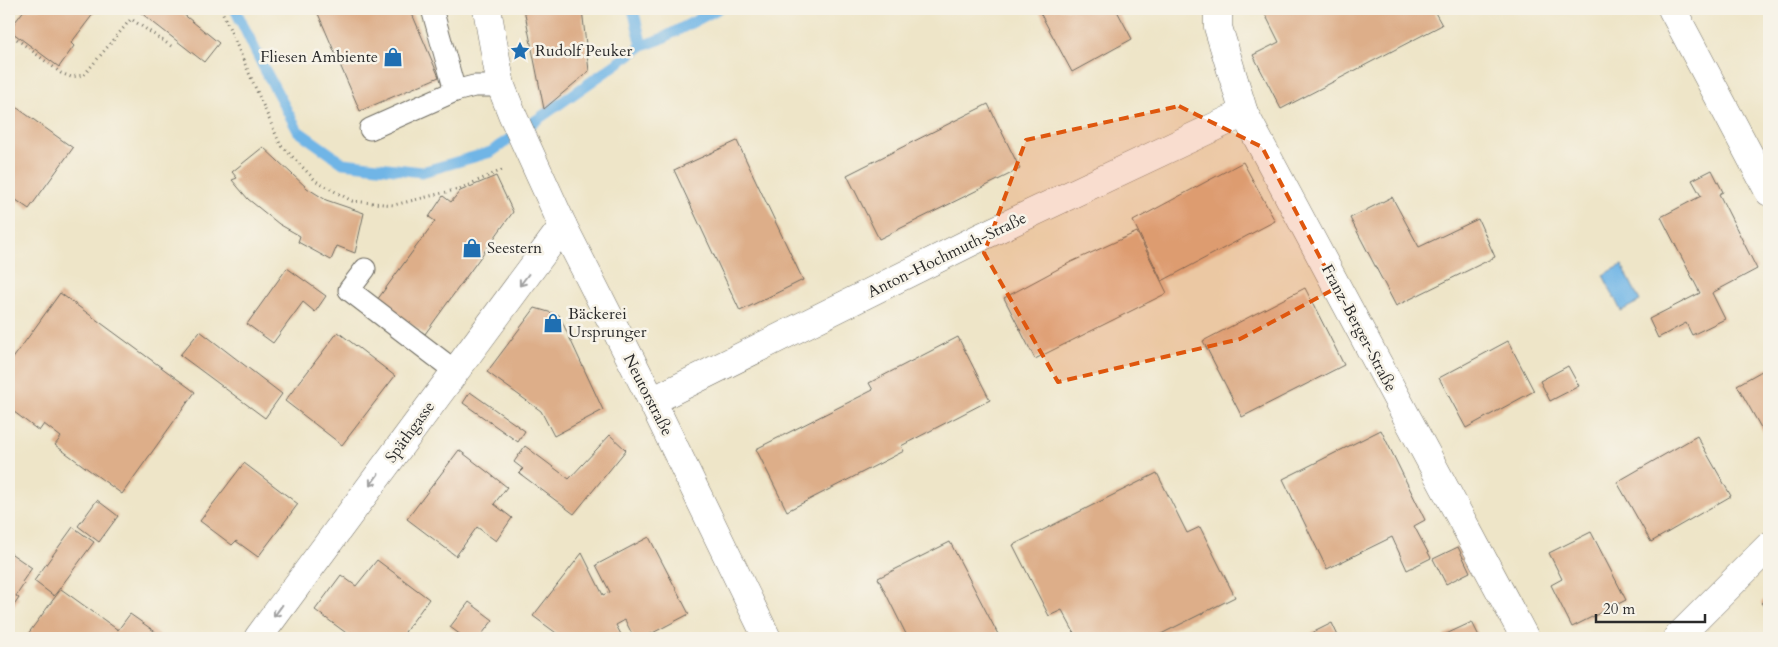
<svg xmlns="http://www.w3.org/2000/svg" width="1778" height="647" viewBox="0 0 1778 647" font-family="Cardo,serif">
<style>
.water{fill:#70b5e6;stroke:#4e7088}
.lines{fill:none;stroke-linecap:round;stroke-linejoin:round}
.stream{stroke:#70b5e6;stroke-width:11}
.building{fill:#ddae89}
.lane-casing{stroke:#6f6c62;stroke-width:23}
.street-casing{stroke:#6f6c62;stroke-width:29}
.secondary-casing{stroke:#6f6c62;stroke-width:29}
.path{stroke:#6f6c62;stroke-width:3;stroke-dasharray:1 4;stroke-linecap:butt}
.lane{stroke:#fff;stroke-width:21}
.street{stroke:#fff;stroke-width:28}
.secondary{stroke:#fff;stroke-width:28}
.oneway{stroke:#a0a0a0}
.marked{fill:#df570e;fill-opacity:0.2;stroke:#df570e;stroke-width:4;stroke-dasharray:10 6;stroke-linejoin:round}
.labels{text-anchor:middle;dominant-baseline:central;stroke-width:5;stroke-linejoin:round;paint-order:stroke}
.poi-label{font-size:16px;fill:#2b2b2b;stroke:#f7f3e8;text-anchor:start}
.street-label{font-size:16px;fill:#2b2b2b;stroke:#f7f3e8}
</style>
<rect width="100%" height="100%" fill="#f7f3e8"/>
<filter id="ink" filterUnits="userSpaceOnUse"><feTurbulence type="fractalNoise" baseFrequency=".02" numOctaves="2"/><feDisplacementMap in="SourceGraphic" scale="10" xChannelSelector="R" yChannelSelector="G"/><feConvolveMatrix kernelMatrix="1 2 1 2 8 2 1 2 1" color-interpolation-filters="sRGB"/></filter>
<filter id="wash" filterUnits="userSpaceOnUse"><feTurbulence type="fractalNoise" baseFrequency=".0096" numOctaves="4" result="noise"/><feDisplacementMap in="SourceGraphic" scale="20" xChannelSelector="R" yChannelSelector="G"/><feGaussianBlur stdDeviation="1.12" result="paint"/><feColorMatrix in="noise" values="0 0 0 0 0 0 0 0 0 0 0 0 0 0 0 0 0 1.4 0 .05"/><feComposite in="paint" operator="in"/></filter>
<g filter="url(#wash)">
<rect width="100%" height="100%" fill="#eee5c8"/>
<polygon class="water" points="1622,265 1640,301 1621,311 1603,275"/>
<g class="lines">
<g class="stream">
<polyline points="235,9 264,68 298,131 343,163 422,172 491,152 642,46 661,39 718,9"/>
<polyline points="633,9 642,46"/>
</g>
</g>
<g id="blocks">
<g class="building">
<polygon points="25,9 97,9 71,43 74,46 59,67 9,30"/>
<polygon points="136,9 177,9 219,43 204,62"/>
<polygon points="316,9 410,9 439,77 360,111"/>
<polygon points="524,9 582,9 589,71 544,109"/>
<polygon points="1038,9 1116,9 1132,39 1072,72"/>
<polygon points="1266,9 1433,9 1442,25 1281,109 1253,55 1279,42 1263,10"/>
<polygon points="9,102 73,148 29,209 9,195"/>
<polygon points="988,104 1020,169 879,239 847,175"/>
<polygon points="737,141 803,280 740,311 674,170"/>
<polygon points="263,147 307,188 326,200 364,213 355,253 337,246 331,260 298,242 300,236 279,224 248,199 232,180 237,178 232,172"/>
<polygon points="1243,162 1275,221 1162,281 1133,221"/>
<polygon points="1712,170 1723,192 1719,194 1757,269 1712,293 1725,319 1692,335 1686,323 1658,338 1649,319 1700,293 1661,217 1701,196 1692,180"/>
<polygon points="496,176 513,212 425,334 377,300 435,221 429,217 443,196 451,202 460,191"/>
<polygon points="1392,197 1419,247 1478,219 1495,257 1396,306 1350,218"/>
<polygon points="1137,232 1167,293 1035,359 1004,298 1071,262"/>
<polygon points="287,268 326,296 315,312 303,302 273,343 247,324"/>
<polygon points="1305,288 1344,365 1242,417 1203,341"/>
<polygon points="60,293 195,392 122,494 55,445 61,437 44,424 39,431 9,408 9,364"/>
<polygon points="535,308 559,315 603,410 554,436 541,411 487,372"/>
<polygon points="200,331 282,394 265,418 180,355"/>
<polygon points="338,332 395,376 342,445 285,401"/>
<polygon points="958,337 990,400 901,446 904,451 787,511 756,449 873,390 869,383"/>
<polygon points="1508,341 1534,391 1466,428 1439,378"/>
<polygon points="1568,366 1579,386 1550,401 1540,381"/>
<polygon points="1769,367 1769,442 1737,385"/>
<polygon points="470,392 525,431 518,442 463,403"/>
<polygon points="1381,430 1425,520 1414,526 1431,558 1407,570 1392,537 1327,569 1283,479"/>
<polygon points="610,435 626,450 574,514 519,473 523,469 514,462 525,446 569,479"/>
<polygon points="1697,436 1731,496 1651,542 1617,482"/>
<polygon points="459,450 507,487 494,504 512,518 496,541 477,527 456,556 407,519"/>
<polygon points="244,463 298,504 258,557 236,541 232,545 200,521"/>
<polygon points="1157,473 1187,533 1200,527 1235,597 1153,638 1077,638 1062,610 1049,616 1013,545"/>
<polygon points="97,500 118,516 99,542 78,526"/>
<polygon points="73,527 94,542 54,596 34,581"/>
<polygon points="1591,532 1626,600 1572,627 1551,585 1562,579 1549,553"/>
<polygon points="649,537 689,614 643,638 634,638 625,620 616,625 623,638 563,638 533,616 582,553 603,595 610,592 596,565"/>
<polygon points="950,542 1000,638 908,638 878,578"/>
<polygon points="1458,547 1470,572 1446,584 1433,559"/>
<polygon points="9,552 32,568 22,582 24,584 16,596 19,598 9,613"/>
<polygon points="377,560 429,599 405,632 413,638 353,638 315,610 341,575 356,586"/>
<polygon points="61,589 118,630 130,614 164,638 25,638"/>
<polygon points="1769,595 1769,612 1761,603"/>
<polygon points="469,602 493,620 479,638 465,638 450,627"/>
<polygon points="1472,622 1480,638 1445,638 1444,635"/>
<polygon points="1332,623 1339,638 1312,638 1310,634"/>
</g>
</g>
</g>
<g filter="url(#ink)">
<use href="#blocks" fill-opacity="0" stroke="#6f6c62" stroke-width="1"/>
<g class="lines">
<defs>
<g id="lane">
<polyline points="432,9 455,91 474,86 501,86"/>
<polyline points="370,129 455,91"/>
<polyline points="365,269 349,290 455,371"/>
</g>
<g id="street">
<polyline points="1218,9 1218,27 1244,113 1525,638"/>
<polyline points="1672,9 1769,192"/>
<polyline points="652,401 981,237 1244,113"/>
<polyline points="258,638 563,226"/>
<polyline points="1677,638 1769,546"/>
</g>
<polyline id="secondary" points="487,9 501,86 512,114 563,226 652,401 767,638"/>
</defs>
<use href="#lane" class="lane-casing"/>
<use href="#street" class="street-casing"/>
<use href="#secondary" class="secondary-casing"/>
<g class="path">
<polyline points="221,9 280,144 316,181 352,201 394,205 459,189 502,170"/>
<polyline points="9,33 61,73 71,77 84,75 131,19 174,48"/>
</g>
<use href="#lane" class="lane"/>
<use href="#street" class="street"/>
<use href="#secondary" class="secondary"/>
</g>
<defs><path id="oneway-shaft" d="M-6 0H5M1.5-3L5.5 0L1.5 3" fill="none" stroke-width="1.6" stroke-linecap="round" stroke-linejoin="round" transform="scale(1.25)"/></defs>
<g class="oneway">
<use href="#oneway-shaft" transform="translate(524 280) rotate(127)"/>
<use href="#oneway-shaft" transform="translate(374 480) rotate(126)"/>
<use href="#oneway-shaft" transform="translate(278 611) rotate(126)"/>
</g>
</g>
<path class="marked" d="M 1179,106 L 1262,147 L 1336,288 L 1240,339 L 1058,382 L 984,253 L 1026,140 Z"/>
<defs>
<symbol id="sight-bare" viewBox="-9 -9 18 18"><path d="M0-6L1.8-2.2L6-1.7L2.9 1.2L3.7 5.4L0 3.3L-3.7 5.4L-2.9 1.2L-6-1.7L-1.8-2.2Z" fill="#1f6fb2" stroke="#f7f3e8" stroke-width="2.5" paint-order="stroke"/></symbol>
<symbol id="shop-bare" viewBox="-9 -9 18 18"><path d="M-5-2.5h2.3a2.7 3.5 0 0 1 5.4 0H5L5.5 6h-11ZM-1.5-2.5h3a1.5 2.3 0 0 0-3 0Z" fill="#1f6fb2" stroke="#f7f3e8" stroke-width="2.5" paint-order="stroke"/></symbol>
</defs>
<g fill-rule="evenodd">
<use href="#sight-bare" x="506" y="37" width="28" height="28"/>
<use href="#shop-bare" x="379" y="43" width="28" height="28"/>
<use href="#shop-bare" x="458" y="234" width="28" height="28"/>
<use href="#shop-bare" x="539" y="309" width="28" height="28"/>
</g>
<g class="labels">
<g class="poi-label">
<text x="535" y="51">Rudolf Peuker</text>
<text x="378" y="57" text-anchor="end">Fliesen Ambiente</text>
<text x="487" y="248">Seestern</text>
<text x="568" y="314">Bäckerei<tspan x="568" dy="18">Ursprunger</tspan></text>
</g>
<g class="street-label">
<text transform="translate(947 255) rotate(-26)">Anton-Hochmuth-Straße</text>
<text transform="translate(1359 328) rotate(62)">Franz-Berger-Straße</text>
<text transform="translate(648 395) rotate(63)">Neutorstraße</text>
<text transform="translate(410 432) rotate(-54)">Späthgasse</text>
</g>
</g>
<rect width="1778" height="647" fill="none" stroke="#f7f3e8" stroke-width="30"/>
<path d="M1596 614v8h109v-8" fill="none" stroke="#2b2b2b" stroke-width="2.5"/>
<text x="1603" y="614" font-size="15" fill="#2b2b2b" stroke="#f7f3e8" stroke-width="4" paint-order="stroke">20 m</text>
</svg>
